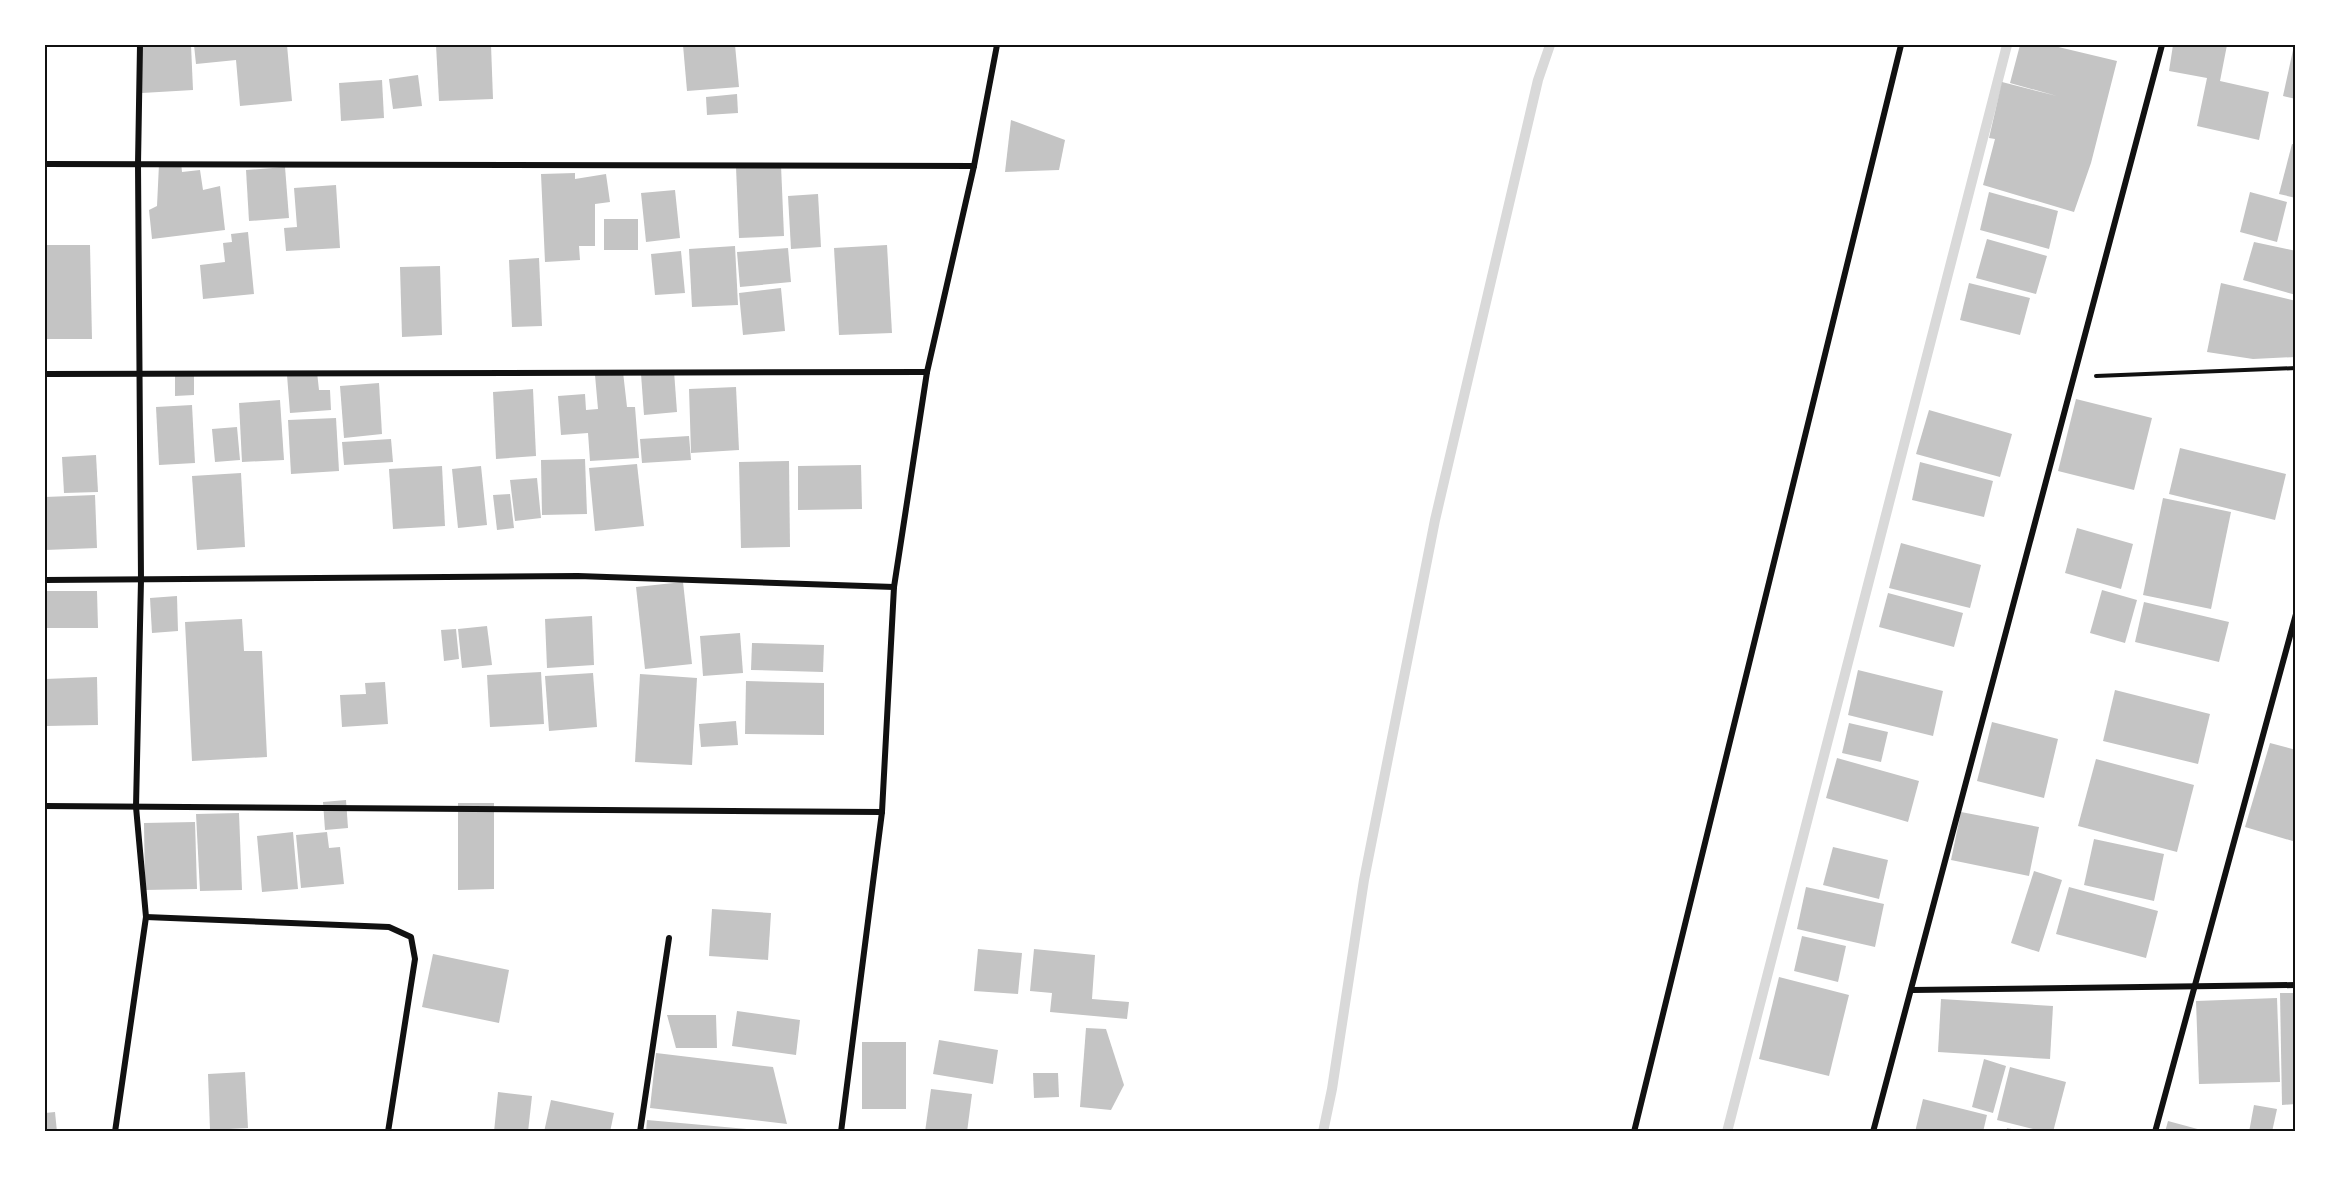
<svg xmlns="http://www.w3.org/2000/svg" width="2341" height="1177" viewBox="0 0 2341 1177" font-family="Roboto,sans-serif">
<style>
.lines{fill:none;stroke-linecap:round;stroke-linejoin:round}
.stream{stroke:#d9d9d9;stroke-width:10}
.building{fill:#c4c4c4}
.path{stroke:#111;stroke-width:4}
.minor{stroke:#111;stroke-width:6}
.neatline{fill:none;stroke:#111;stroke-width:2}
</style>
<rect width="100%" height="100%" fill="#fff"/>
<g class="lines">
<g class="stream">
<polyline points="1323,1132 1332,1089 1364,880 1435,520 1538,80 1550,45"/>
<polyline points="1727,1132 2007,45"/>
</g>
</g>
<g class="building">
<polygon points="140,45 191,45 193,90 142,93"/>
<polygon points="194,45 287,45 292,101 240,106 236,60 196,64"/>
<polygon points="436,45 491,45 493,99 439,101"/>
<polygon points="683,45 735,45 739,87 687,91"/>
<polygon points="2020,45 2050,45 2117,61 2091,163 2074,212 1983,185 1995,139 1989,138 2002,82 2057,96 2010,83"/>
<polygon points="2173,45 2227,45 2220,81 2269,92 2259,140 2197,126 2207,78 2169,71"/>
<polygon points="2293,50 2296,51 2296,99 2283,96"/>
<polygon points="418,75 422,106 393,109 389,79"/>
<polygon points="382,80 384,118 341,121 339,83"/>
<polygon points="737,94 738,113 707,115 706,97"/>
<polygon points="1011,120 1065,140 1059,170 1005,172"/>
<polygon points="2292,144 2296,145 2296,198 2279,194"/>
<polygon points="181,162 182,172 200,170 203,190 220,186 225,230 152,239 149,210 157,206 159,164"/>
<polygon points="781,165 784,236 739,238 736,167"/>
<polygon points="285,167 289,218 249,221 246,170"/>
<polygon points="575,173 575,179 606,174 610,202 595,204 595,246 579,246 580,260 545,262 541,174"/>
<polygon points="336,185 340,248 286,251 284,228 297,227 294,188"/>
<polygon points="675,190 680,238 646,242 641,193"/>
<polygon points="1989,192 2058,211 2049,249 1980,230"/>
<polygon points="2250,192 2287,202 2277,242 2240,232"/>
<polygon points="818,194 821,247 791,249 788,196"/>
<rect x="604" y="219" width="34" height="31"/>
<polygon points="248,232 254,294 203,299 200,265 225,262 223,243 232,242 231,234"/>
<polygon points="1987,239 2047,256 2036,294 1976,278"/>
<polygon points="2254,242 2296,251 2296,295 2243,280"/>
<polygon points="45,245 90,245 92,339 45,339"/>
<polygon points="887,245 892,333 839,335 834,248"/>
<polygon points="735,246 738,305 692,307 689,249"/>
<polygon points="788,248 791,282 740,287 737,252"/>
<polygon points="681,251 685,293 655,295 651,254"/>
<polygon points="539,258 542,326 512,327 509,260"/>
<polygon points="440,266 442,335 402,337 400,267"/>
<polygon points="1969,283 2030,298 2020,335 1960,320"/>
<polygon points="2221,283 2296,301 2296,357 2253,359 2207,352"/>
<polygon points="781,288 785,331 743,335 739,293"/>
<polygon points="674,371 677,412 644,415 641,374"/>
<polygon points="317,372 319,390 330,390 331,410 290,413 287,375"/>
<polygon points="623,372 627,407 635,407 639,458 590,461 588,433 561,435 558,396 585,394 586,410 598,409 595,375"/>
<polygon points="194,374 194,395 175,396 175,375"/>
<polygon points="379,383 382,434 344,438 340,386"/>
<polygon points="736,387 739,450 691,453 689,389"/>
<polygon points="533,389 536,456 496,459 493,392"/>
<polygon points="2076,399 2152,418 2134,490 2058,471"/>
<polygon points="280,400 284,460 242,462 239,403"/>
<polygon points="192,405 195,463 159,465 156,407"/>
<polygon points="1929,410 2012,434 2000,477 1916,454"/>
<polygon points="336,418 339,471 291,474 288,420"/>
<polygon points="237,427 240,460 215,462 212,429"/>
<polygon points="689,436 691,460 642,463 640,439"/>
<polygon points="391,439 393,462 344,465 342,442"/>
<polygon points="2180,448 2286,474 2275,520 2169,494"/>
<polygon points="96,455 98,492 64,493 62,457"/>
<polygon points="585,459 587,514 542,515 541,460"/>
<polygon points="789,461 790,547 741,548 739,462"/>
<polygon points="1920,462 1993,481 1984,517 1912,500"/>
<polygon points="637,464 644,526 595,531 589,468"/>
<polygon points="861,465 862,509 798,510 798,466"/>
<polygon points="442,466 445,526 393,529 389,469"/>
<polygon points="481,466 487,525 458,528 452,469"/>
<polygon points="241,473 245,547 197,550 192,476"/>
<polygon points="537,478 541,518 515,521 510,480"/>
<polygon points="510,494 514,528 497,530 493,495"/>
<polygon points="95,495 97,548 45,550 45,497"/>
<polygon points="2163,498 2231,512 2211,609 2143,595"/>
<polygon points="2077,528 2133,544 2121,589 2065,573"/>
<polygon points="1901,543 1981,565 1970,608 1889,588"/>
<polygon points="683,582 692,664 645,669 636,587"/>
<polygon points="2102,590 2137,600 2125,643 2090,633"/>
<polygon points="45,591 97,591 98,628 45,628"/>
<polygon points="1888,593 1963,613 1954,647 1879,627"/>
<polygon points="177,596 178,631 152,633 150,598"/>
<polygon points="2144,602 2229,622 2219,662 2135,642"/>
<polygon points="592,616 594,665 547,668 545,619"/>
<polygon points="242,619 244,651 262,651 267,757 192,761 185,622"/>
<polygon points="487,626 492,665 462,668 458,629"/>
<polygon points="456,629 459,659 444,661 441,630"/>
<polygon points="740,633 743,673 703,676 700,636"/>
<polygon points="752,643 824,645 823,672 751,670"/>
<polygon points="1858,670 1943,691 1933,736 1848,715"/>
<polygon points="541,672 544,724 490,727 487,675"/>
<polygon points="593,673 597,727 549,731 545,676"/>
<polygon points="640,674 697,678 692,765 635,762"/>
<polygon points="97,677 98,725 46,726 45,679"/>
<polygon points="746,681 824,683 824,735 745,734"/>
<polygon points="385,682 388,724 342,727 340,695 366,694 365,683"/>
<polygon points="2115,690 2210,714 2198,764 2103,741"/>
<polygon points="736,721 738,745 701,747 699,724"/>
<polygon points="1992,722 2058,739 2044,798 1977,781"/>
<polygon points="1849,723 1888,732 1881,762 1842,753"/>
<polygon points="2270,743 2296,750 2296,842 2245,827"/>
<polygon points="1837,758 1919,781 1908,822 1826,798"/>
<polygon points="2096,759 2194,785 2177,852 2078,826"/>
<polygon points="346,800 348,828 325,830 323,802"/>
<polygon points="458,803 494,803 494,889 458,890"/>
<polygon points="1961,812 2039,827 2029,876 1951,860"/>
<polygon points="239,813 242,890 200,891 196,814"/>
<polygon points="195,822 197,889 145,890 144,823"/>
<polygon points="293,832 298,889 262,892 257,836"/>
<polygon points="327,832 329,848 340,847 344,884 301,888 296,835"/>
<polygon points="2094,839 2164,854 2154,901 2084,885"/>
<polygon points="1833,847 1888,860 1879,899 1823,885"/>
<polygon points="2034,871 2062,880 2039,952 2011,943"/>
<polygon points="1806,887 1884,904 1875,947 1797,929"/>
<polygon points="2069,887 2158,911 2146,958 2056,934"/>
<polygon points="712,909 771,913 768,960 709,956"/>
<polygon points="1802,936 1846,946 1838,982 1794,971"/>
<polygon points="978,949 1022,953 1018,994 974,991"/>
<polygon points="1034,949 1095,955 1092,999 1129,1002 1127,1019 1050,1012 1052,993 1030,991"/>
<polygon points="433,954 509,970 499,1023 422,1007"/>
<polygon points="1779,977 1849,995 1829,1076 1759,1059"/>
<polygon points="2280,993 2296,993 2296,1104 2282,1105"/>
<polygon points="2277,998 2280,1082 2199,1084 2196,1001"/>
<polygon points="1941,999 2053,1006 2050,1059 1938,1052"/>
<polygon points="737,1011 800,1020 796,1055 732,1046"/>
<polygon points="667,1015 716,1015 717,1048 676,1048"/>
<polygon points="1086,1028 1106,1029 1124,1085 1111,1110 1080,1107"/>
<polygon points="939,1040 998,1050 993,1084 933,1074"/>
<rect x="862" y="1042" width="44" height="67"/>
<polygon points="656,1053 773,1067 787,1124 650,1108"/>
<polygon points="1984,1059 2006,1066 1993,1113 1972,1107"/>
<polygon points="2010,1067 2066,1082 2053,1132 2045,1132 1997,1120"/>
<polygon points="245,1072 248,1128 210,1130 208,1074"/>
<polygon points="1033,1073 1058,1073 1059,1097 1034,1098"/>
<polygon points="931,1089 972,1094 967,1132 925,1132"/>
<polygon points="498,1092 532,1096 528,1132 494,1132"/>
<polygon points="1923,1099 1987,1115 1983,1132 1915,1132"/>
<polygon points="551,1100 614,1113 610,1132 544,1132"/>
<polygon points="2254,1105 2277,1109 2272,1132 2249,1132"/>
<polygon points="55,1112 57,1132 45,1132 45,1113"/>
<polygon points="647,1120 758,1130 758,1132 646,1132"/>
<polygon points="2168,1121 2205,1131 2205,1132 2165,1132"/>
<polygon points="2007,1128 2021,1131 2021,1132 2006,1132"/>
</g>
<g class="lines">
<polyline class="path" points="2096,376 2296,368"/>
<g class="minor">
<polyline points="45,164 974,166"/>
<polyline points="45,374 927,372"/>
<polyline points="45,580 578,576 894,587"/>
<polyline points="45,806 882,812"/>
<polyline points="146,917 389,927 411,937 415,959 388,1132"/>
<polyline points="1912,990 2296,985"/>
<polyline points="115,1132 146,917 136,807 141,580 138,164 140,45"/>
<polyline points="640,1132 669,938"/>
<polyline points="841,1132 882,812 894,587 927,372 974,166 997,45"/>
<polyline points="1634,1132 1901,45"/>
<polyline points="1873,1132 2162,45"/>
<polyline points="2155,1132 2296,614"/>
</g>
</g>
<rect width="2341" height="1177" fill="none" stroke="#ffffff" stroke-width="93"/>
<rect x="46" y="46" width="2248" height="1084" class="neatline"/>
</svg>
